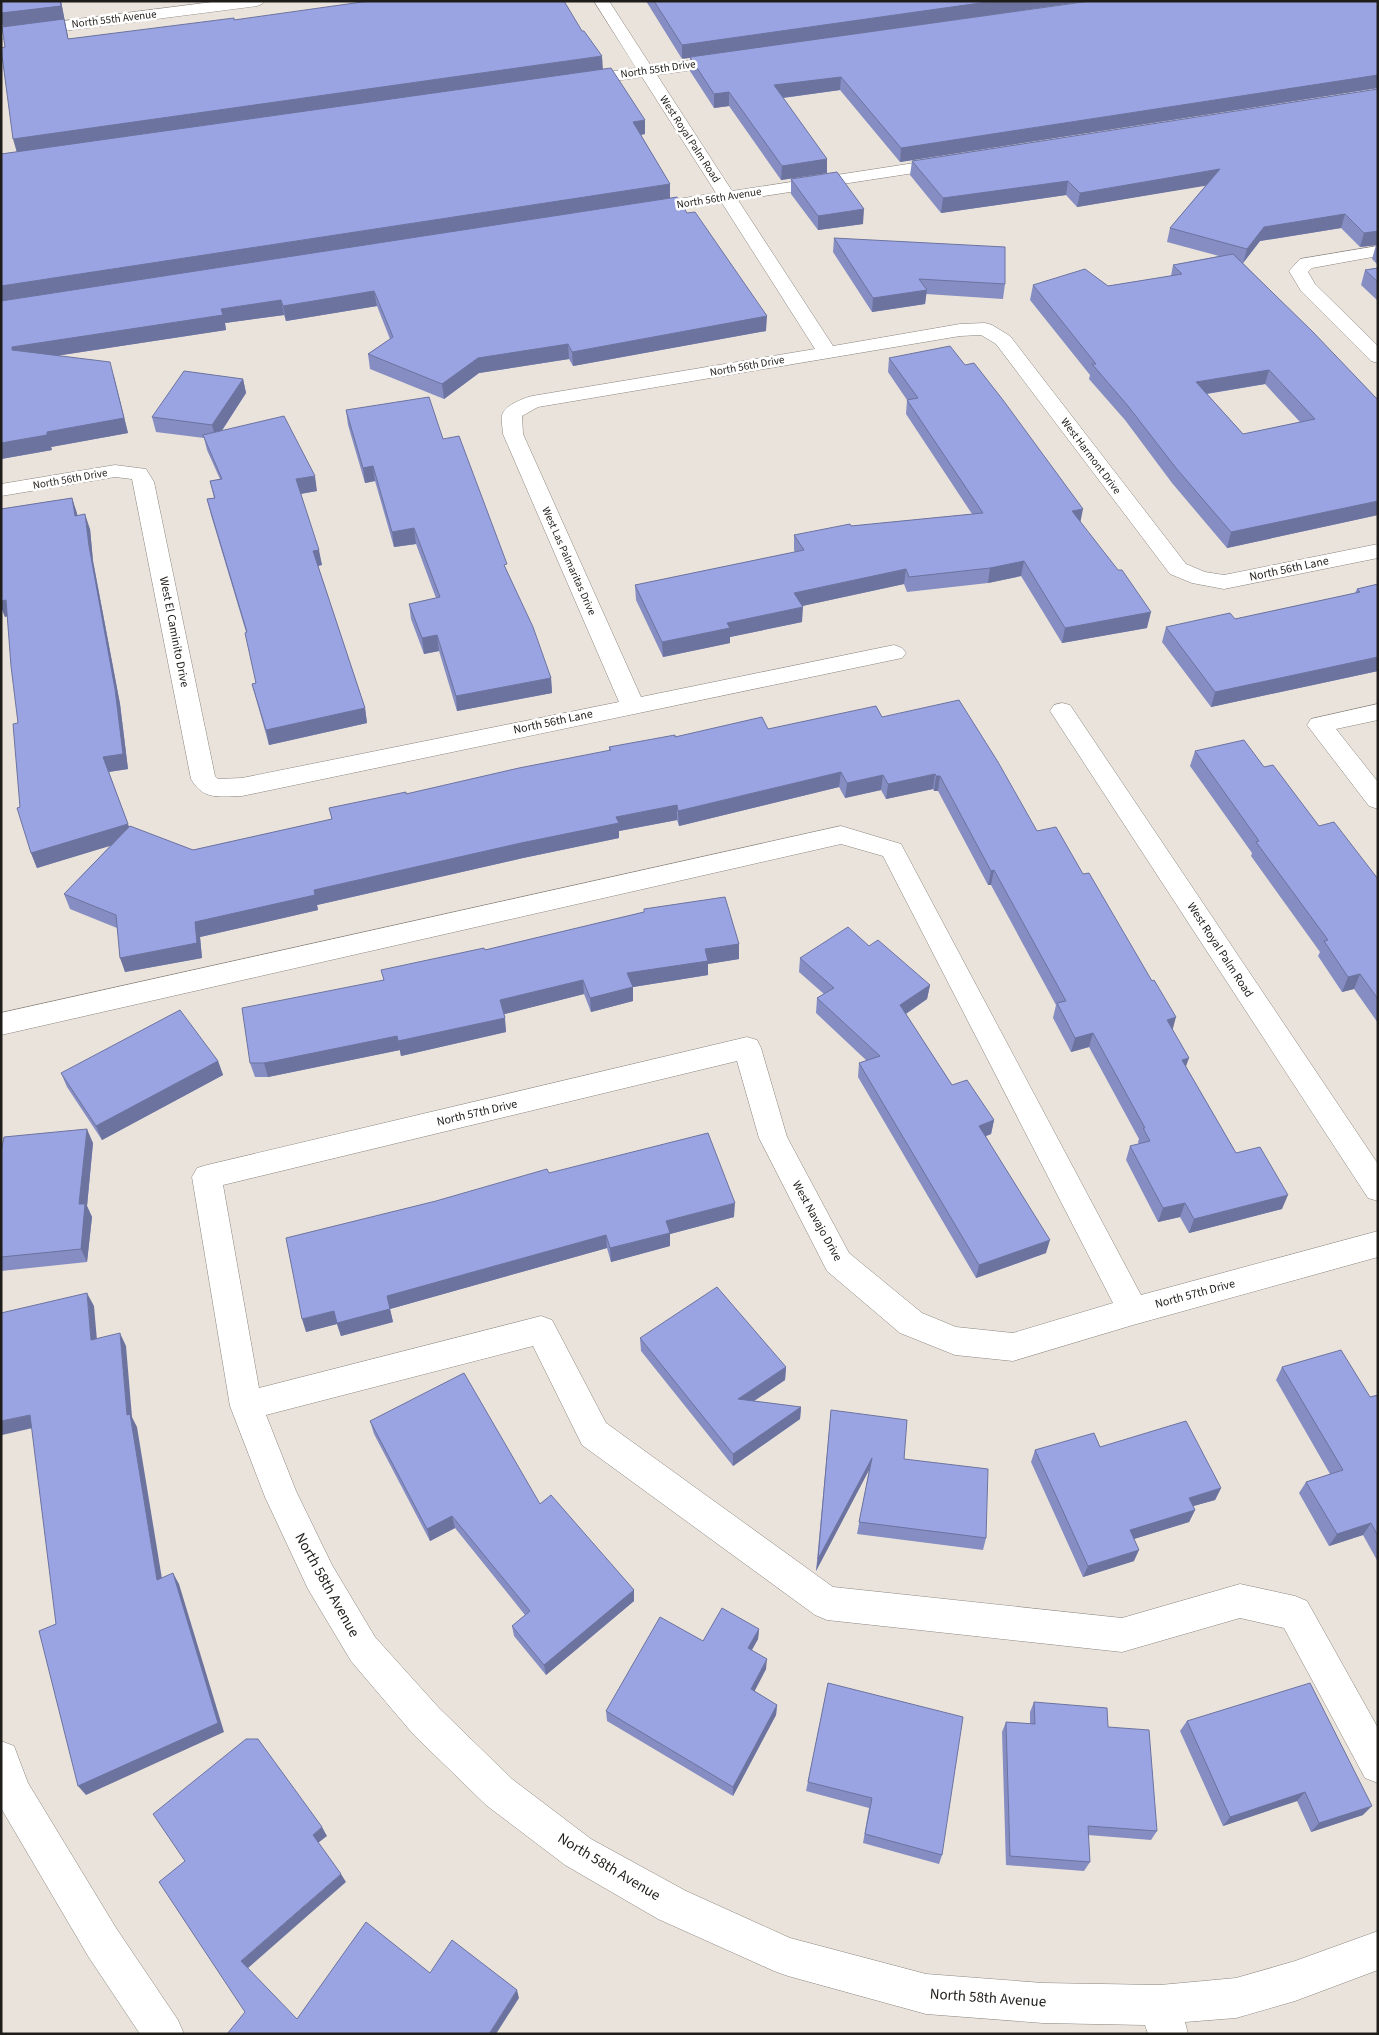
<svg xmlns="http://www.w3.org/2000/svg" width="1379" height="2035" viewBox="0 0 1379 2035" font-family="'Source Sans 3',sans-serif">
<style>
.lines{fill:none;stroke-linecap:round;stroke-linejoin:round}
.minor-casing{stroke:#8b857e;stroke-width:1}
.minor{fill:#fff;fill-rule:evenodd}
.wall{fill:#858dc3;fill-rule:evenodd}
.shaded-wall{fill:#6c739f}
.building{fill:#9ba4e3;stroke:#6c739f;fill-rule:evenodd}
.labels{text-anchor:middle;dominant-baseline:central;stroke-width:5;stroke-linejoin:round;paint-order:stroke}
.far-street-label{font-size:11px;fill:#1f1d1a;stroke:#fff}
.street-label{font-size:12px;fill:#1f1d1a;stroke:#fff}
.near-street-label{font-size:15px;fill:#1f1d1a;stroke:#fff}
</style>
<rect width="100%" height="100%" fill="#eae3dc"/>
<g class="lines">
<defs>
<g id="minor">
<polygon points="220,1 264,1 262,4 257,6 1,39 1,29"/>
<path d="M 594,1 L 609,1 L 651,66 L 727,55 L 733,57 L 735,60 L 733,63 L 727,65 L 657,75 L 732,191 L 947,158 L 953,159 L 956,163 L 953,167 L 947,168 L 738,200 L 833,346 L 960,324 L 985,323 L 992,325 L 1010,336 L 1186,564 L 1205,572 L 1224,575 L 1378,544 L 1378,558 L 1224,589 L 1192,583 L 1170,574 L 996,344 L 981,335 L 960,336 L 538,407 L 522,416 L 523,434 L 641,697 L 894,645 L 902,648 L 906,653 L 902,658 L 242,796 C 219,796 204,801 191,779 L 132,479 L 115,477 L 1,496 L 1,484 L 115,465 L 146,469 L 154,482 L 215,776 L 218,779 L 242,778 L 619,702 L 503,434 C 503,428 500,418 503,413 C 506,405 524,398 532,396 L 815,349 L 722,203 L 646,214 L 640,213 L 637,209 L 640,205 L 646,204 L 716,193 L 642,77 L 579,86 L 573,84 L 571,81 L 573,78 L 579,76 L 636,68 Z"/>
<polygon points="1378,246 1378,256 1312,268 1308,272 1315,284 1378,346 1378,363 1371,361 1301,291 1289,271 1300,259"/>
<polygon points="1062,703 1070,705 1378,1164 1378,1201 1368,1198 1054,717 1050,711 1054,705"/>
<polygon points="1378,704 1378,720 1336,729 1378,782 1378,809 1369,806 1307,725 1311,719"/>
<polygon points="841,826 901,844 1141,1295 1378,1231 1378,1257 1133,1325 1013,1361 955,1355 900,1333 827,1271 759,1138 737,1061 223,1185 259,1388 541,1316 552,1320 606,1423 833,1587 1122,1618 1240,1584 1295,1596 1307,1601 1378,1728 1378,1783 1365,1778 1284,1628 1240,1618 1122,1652 827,1620 815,1615 582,1445 533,1346 266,1415 296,1491 332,1565 375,1637 439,1708 512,1779 591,1839 686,1891 790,1938 926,1974 1043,1983 1160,1985 1236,1978 1295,1961 1378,1931 1378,1970 1295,2001 1236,2018 1185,2022 1188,2034 1148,2034 1145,2025 1043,2023 926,2014 788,1976 774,1971 658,1919 565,1865 486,1805 413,1734 351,1661 308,1589 265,1497 230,1406 192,1177 197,1168 207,1165 747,1037 757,1040 761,1048 787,1137 849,1253 922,1313 956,1327 1013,1333 1113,1303 883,856 841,844 1,1035 1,1013"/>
<polygon points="1,1741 14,1746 28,1783 116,1928 178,2020 184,2034 140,2034 88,1956 1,1808"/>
</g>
</defs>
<use href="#minor" class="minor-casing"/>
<use href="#minor" class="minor"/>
</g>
<g class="wall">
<polygon points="1,1 61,1 68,39 234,20 603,69 645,134 641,135 670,184 670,198 687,213 766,331 573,366 569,359 479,373 444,399 370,369 368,354 390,339 377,306 286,321 284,315 225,323 226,330 55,356 114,377 128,433 51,447 52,450 1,459 1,154 17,152 3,27 1,20"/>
<polygon points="646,1 1087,1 748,49 1378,1 1378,88 900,162 840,90 783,98 827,173 781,180 729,106 714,108 690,71 690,57 682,59"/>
<path d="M 1378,89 L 1378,265 L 1372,259 L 1376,245 L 1360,247 L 1341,228 L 1260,241 L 1243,263 L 1378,400 L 1378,515 L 1227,548 L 1172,483 L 1125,420 L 1089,379 L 1090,375 L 1030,300 L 1033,285 L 1108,286 L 1171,276 L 1173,265 L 1219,256 L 1167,242 L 1170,228 L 1206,185 L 1077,207 L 1066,195 L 941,213 L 910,175 L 912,161 ZM 1265,384 L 1300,422 L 1243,434 L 1207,394 Z"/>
<polygon points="791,179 863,224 818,230 791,194"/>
<polygon points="834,238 1005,284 1003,299 926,294 925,304 872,312 833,252"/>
<polygon points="1378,268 1378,301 1361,285 1365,270"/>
<polygon points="889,358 1080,522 1147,628 1062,643 1021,576 988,583 907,592 904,584 802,606 802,622 730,637 730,643 663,657 636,600 635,585 795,552 794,550 794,535 851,526 972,514 906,414 907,400 888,372"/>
<polygon points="243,379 246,393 221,431 317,491 301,494 322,565 318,566 365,708 367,723 269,745 252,684 256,683 246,632 211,515 207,499 214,498 210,481 220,479 207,450 204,438 156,432 152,417"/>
<polygon points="346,410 443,439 507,571 551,678 552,693 457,711 439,651 424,654 411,619 409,604 436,598 416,544 394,547 375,481 365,483 348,425"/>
<polygon points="72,498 77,516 90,529 93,561 120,704 128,769 109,772 129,827 193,850 332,819 329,808 406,794 609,751 609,747 675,737 768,729 882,717 1037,831 1172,1029 1186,1067 1236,1153 1282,1209 1189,1233 1180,1217 1158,1222 1126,1160 1130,1146 1139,1144 1138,1142 1139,1139 1089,1047 1071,1052 1053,1018 1056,1005 991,885 988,885 938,791 934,791 933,789 886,799 881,790 845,798 839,787 679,826 677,820 619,831 619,838 523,858 317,905 318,910 200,937 202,958 125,972 117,928 70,909 64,894 111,845 37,868 31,853 20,807 18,723 7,616 5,617 1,607 1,509"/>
<polygon points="1378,584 1378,671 1211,707 1162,642 1166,627 1235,619 1355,593 1357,589"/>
<polygon points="1195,751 1264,767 1319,826 1378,879 1378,1023 1354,989 1342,992 1318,956 1320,952 1251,856 1252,853 1190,766"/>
<polygon points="644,909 739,944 739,959 708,964 708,975 633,987 633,1001 591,1012 584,994 504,1014 506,1032 401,1056 400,1050 268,1077 255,1077 250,1063 383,980 485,950 644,912"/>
<polygon points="869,946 930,985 927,999 906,1014 952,1085 994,1120 991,1134 986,1136 1046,1253 976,1278 858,1077 859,1063 867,1061 816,1013 817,998 824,994 799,972 800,958"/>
<polygon points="218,1061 223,1075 102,1140 67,1087 61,1073"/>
<polygon points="93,1143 87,1206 92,1217 87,1262 1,1271 1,1152"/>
<polygon points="549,1173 734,1217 670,1234 670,1246 611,1262 607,1248 390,1309 393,1322 341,1336 337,1324 306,1332"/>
<polygon points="640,1338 786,1367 785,1380 753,1401 801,1407 800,1419 733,1466 641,1351"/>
<polygon points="1282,1367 1370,1397 1378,1395 1378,1562 1363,1535 1329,1546 1299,1493 1306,1482 1330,1474 1276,1380"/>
<polygon points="831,1410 904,1459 986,1538 983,1550 857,1534 869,1470 816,1571"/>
<polygon points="370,1421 540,1504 634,1590 634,1601 546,1675 514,1636 512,1626 525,1615 455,1528 430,1541 374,1434"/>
<polygon points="1100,1447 1221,1488 1215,1500 1193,1506 1195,1510 1189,1522 1134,1539 1134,1561 1083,1577 1031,1462 1035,1450"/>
<polygon points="759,1629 758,1639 752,1650 766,1669 754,1691 777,1705 776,1715 733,1796 607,1721 606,1711 703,1641"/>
<polygon points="828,1683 942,1855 939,1864 863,1843 869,1808 806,1791"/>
<polygon points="1034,1702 1108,1727 1157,1831 1151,1840 1088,1835 1090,1862 1084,1871 1006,1865 1002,1732 1006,1722 1030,1724 1030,1712"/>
<polygon points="1187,1721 1363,1815 1311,1832 1297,1801 1223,1826 1180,1731"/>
</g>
<g class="shaded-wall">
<polygon points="61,1 71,53 3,27 1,20 1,13"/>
<polygon points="994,1 1087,1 682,59 682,45"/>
<polygon points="602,56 603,70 17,153 13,139"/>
<polygon points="1378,75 1378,88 900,162 901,148"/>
<polygon points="841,77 840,90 774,99 774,85"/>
<polygon points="729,92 729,106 714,108 714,94"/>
<polygon points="645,120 645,134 633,136 633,122"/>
<polygon points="827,159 827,173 781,180 782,166"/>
<polygon points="1220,169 1216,184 1077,207 1080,193"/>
<polygon points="1068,181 1066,195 941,213 943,198"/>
<polygon points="670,184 670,198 1,301 1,286"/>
<polygon points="864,209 863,224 818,230 818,216"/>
<polygon points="1345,214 1341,228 1260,241 1243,263 1247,249 1264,227"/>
<polygon points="1378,231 1378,245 1360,247 1364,233"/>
<polygon points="927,290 925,304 872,312 873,298"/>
<polygon points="374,291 377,306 286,321 283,306"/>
<polygon points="281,300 284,315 225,323 226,330 16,362 12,350 12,347 221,309"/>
<polygon points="767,316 766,331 573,366 572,352"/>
<polygon points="568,344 569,359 479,373 444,399 442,384 478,358"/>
<polygon points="1269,370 1265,384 1192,396 1196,382"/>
<polygon points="114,377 128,433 51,447 52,450 1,459 1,443 47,432"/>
<polygon points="243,379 246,393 216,440 212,425"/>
<polygon points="373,466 375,481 365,483 363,468"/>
<polygon points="315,476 317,491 299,494 296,479"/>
<polygon points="72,498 77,513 79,531 75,516"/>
<polygon points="1378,501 1378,515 1227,548 1231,532"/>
<polygon points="1083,509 1080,524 1072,511"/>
<polygon points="85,514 90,529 93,561 120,704 128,769 108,772 103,757 89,546"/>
<polygon points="414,528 416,544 394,547 392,532"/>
<polygon points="319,550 322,565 316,566 313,551"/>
<polygon points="1024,561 1021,576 988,583 990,568"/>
<polygon points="906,569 904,584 793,608 794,593"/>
<polygon points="6,600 11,615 5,617 1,607 1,601"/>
<polygon points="803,607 802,622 730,637 730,643 663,657 662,642 727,623"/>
<polygon points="1151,612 1147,628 1062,643 1065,628"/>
<polygon points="437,635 439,651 424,654 422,638"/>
<polygon points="1378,657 1378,671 1211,707 1215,692"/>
<polygon points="551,678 552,693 457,711 456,696"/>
<polygon points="365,708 367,723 269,745 266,730"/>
<polygon points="841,772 839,787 679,826 678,811"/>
<polygon points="935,774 933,789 886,799 888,784"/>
<polygon points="883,775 881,790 845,798 847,783"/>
<polygon points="936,776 940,776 938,791 934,791"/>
<polygon points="677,805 677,820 619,831 619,838 523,858 317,905 318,910 200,937 202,958 125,972 120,958 195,922 314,890 616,817"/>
<polygon points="128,824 133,839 37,868 31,853"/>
<polygon points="994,870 991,885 988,885 991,871"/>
<polygon points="739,944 739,959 708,964 708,975 633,987 633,1001 591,1012 590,998 627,973 705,949"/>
<polygon points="1360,974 1354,989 1342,992 1348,977"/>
<polygon points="583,980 584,994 501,1015 500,1000"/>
<polygon points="930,985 927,999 898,1019 900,1005"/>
<polygon points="1176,1017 1172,1032 1167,1020"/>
<polygon points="505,1018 506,1032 401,1056 398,1041"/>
<polygon points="1093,1033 1089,1047 1071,1052 1075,1038"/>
<polygon points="397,1036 400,1050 268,1077 264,1063"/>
<polygon points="1189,1058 1184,1072 1182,1060"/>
<polygon points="218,1061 223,1075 102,1140 96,1126"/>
<polygon points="994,1120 991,1134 976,1140 979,1126"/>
<polygon points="87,1129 93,1143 87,1206 92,1217 87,1262 81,1249 79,1204"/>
<polygon points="1288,1195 1282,1209 1189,1233 1194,1219"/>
<polygon points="735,1203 734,1217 670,1234 670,1246 611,1262 610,1248 666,1221"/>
<polygon points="1185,1203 1180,1217 1158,1222 1163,1208"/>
<polygon points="606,1235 607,1248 390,1309 393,1322 341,1336 337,1324 306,1332 302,1319"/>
<polygon points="1050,1240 1046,1253 976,1278 979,1265"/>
<polygon points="87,1293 94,1306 98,1352 91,1340"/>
<polygon points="120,1333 126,1346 132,1417 137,1427 164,1591 157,1580 127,1415"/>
<polygon points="786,1367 785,1380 738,1412 738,1399"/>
<polygon points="801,1407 800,1419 733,1466 733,1454"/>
<polygon points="30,1415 37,1427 2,1435 1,1434 1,1421"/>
<polygon points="872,1458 869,1470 816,1571 818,1559"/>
<polygon points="1221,1488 1215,1500 1183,1509 1189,1498"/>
<polygon points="1195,1510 1189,1522 1124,1542 1130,1530"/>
<polygon points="452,1516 455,1528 430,1541 427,1529"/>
<polygon points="1371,1523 1363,1535 1329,1546 1337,1534"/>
<polygon points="1139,1550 1134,1561 1083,1577 1088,1566"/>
<polygon points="173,1573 179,1584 224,1732 86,1795 78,1786"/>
<polygon points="634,1590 634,1601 546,1675 544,1665"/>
<polygon points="759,1629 758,1639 747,1658 748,1648"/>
<polygon points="767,1659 766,1669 750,1700 751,1689"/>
<polygon points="777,1705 776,1715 733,1796 733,1787"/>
<polygon points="1305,1792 1297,1801 1223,1826 1230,1817"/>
<polygon points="1372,1806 1363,1815 1311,1832 1319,1823"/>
<polygon points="322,1827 327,1836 318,1843 313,1835"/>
<polygon points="341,1874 346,1882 247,1969 241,1961"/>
<polygon points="517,1990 519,1998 496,2034 489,2034"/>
</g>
<g class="building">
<polygon points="1,1 60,1 61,6 1,13"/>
<polygon points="369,1 564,1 582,31 584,31 602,56 13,139 1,48 5,47 2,27 64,19 68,39 234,18 234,20"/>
<polygon points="654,1 994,1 682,45"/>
<polygon points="1090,1 1378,1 1378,75 901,148 841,77 774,85 827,159 782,166 729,92 714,94 690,57"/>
<polygon points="611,68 645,120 633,122 670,184 1,286 1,154"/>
<polygon points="1378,89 1378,231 1364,233 1345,214 1264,227 1247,249 1170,228 1220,169 1080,193 1068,181 943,198 912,161"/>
<polygon points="837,172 864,209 818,216 791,179"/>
<polygon points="677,197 687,213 695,212 767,316 572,352 568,344 478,358 442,384 368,354 393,337 374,291 283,306 281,300 221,309 223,315 12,347 12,350 110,362 124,418 47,432 47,435 1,443 1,301"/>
<polygon points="834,238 1005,247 1005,284 919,279 927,290 873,298"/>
<path d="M 1233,254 L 1313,332 L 1378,400 L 1378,501 L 1231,532 L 1176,468 L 1128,406 L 1092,364 L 1096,364 L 1033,285 L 1085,269 L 1108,286 L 1182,274 L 1173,265 ZM 1269,370 L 1315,419 L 1243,434 L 1196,382 Z"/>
<polygon points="1378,268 1378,282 1365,270"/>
<polygon points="950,346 965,365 974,363 1003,400 1083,509 1072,511 1118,570 1122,570 1151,612 1065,628 1024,561 990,568 909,577 906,569 794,593 803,607 727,623 730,628 662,642 635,585 804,550 794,535 850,524 851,526 983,513 907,400 918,398 889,358"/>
<polygon points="184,371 243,379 212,425 152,417"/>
<polygon points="429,397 443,439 459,436 507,564 504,565 533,627 551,678 456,696 437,635 422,638 409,604 440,597 414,528 392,532 373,466 363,468 346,410"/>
<polygon points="284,416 315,476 296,479 319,550 313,551 365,708 266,730 252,684 256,683 245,633 247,632 207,499 215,498 210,481 222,479 203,435"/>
<polygon points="72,498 75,516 85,514 89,546 115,689 123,754 103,757 128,824 31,853 17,808 20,807 13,724 18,723 11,666 6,600 1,601 1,509"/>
<polygon points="1378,584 1378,657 1215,692 1166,627 1230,613 1235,619 1360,592 1357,589"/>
<polygon points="959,700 998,762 1037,831 1056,827 1083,874 1089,873 1152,981 1154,980 1176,1017 1167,1020 1189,1058 1182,1060 1236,1153 1260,1147 1288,1195 1194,1219 1185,1203 1163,1208 1130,1146 1150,1141 1143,1128 1145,1128 1093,1033 1075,1038 1057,1003 1066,1001 994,870 991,871 940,776 936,776 935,774 888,784 883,775 847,783 841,772 678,811 677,805 616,817 619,823 521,843 314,890 315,895 195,922 197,943 120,958 116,915 64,894 130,826 193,850 332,819 329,808 406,792 406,794 519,768 611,750 609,747 675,735 675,737 762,717 768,729 876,706 882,717"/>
<polygon points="1244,740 1264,767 1273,765 1319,826 1334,822 1378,879 1378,999 1360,974 1348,977 1324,941 1328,940 1256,842 1259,841 1195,751"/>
<polygon points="725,897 739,944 705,949 708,961 627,973 633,987 590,998 583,980 500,1000 505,1018 398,1041 397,1036 264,1063 250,1063 242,1008 384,980 381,970 484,948 485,950 644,912 644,909"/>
<polygon points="848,927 869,946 878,940 930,985 900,1005 952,1085 967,1080 994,1120 979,1126 1050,1240 979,1265 859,1063 880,1056 817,998 834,988 800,958"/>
<polygon points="180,1010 218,1061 96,1126 61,1073"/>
<polygon points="87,1129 79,1204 85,1204 81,1249 1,1257 1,1152 4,1137"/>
<polygon points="708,1133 735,1203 666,1221 670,1233 610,1248 606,1235 387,1296 390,1309 337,1323 334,1311 302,1319 286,1238 436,1201 547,1169 549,1173"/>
<polygon points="717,1287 786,1367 738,1399 801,1407 733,1454 640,1338"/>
<polygon points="87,1293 91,1340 120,1333 127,1415 130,1414 157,1580 173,1573 218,1723 78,1786 39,1631 56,1624 30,1415 1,1421 1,1313"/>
<polygon points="1341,1350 1370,1397 1378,1395 1378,1536 1371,1523 1337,1534 1306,1482 1343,1470 1282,1367"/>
<polygon points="464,1373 540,1504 551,1495 634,1590 544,1665 512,1626 530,1611 452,1516 427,1529 370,1421"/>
<polygon points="831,1410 907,1420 904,1459 988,1469 986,1538 859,1522 872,1458 818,1559"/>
<polygon points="1186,1421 1221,1488 1189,1498 1195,1510 1130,1530 1139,1550 1088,1566 1035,1450 1094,1433 1100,1447"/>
<polygon points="722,1608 759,1629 748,1648 767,1659 751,1689 777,1705 733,1787 606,1711 660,1617 703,1641"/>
<polygon points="828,1683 963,1717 942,1855 865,1834 872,1798 808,1782"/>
<polygon points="1310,1683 1372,1806 1319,1823 1305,1792 1230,1817 1187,1721"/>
<polygon points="1034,1702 1107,1708 1108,1727 1149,1730 1157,1831 1088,1826 1090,1862 1010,1856 1006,1722 1035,1724"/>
<polygon points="246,1739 258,1739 322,1827 313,1835 341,1874 241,1961 297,2019 366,1922 430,1973 452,1940 517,1990 489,2034 227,2034 245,2012 159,1882 185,1861 153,1814"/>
</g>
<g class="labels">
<g class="far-street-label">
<text transform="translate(114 19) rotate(-7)">North 55th Avenue</text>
<text transform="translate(658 69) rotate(-8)">North 55th Drive</text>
<text transform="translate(690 139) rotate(57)">West Royal Palm Road</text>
<text transform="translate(719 198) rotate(-9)">North 56th Avenue</text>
<text transform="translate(747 366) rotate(-10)">North 56th Drive</text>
<text transform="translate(1091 456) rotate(53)">West Harmont Drive</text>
<text transform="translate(70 479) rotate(-10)">North 56th Drive</text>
<text transform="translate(569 561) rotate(66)">West Las Palmaritas Drive</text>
</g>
<g class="street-label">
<text transform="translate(1289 569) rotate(-12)">North 56th Lane</text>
<text transform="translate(174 632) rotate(79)">West El Caminito Drive</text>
<text transform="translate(553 722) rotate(-12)">North 56th Lane</text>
<text transform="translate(1220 950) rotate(57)">West Royal Palm Road</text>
<text transform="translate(477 1113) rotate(-13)">North 57th Drive</text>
<text transform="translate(817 1221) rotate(61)">West Navajo Drive</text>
<text transform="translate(1195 1294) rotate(-15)">North 57th Drive</text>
</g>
<g class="near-street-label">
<text transform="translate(327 1585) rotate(61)">North 58th Avenue</text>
<text transform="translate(609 1867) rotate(31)">North 58th Avenue</text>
<text transform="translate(988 1998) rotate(4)">North 58th Avenue</text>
</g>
</g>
<rect width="1379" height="2035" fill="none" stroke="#1f1d1a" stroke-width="5"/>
</svg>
